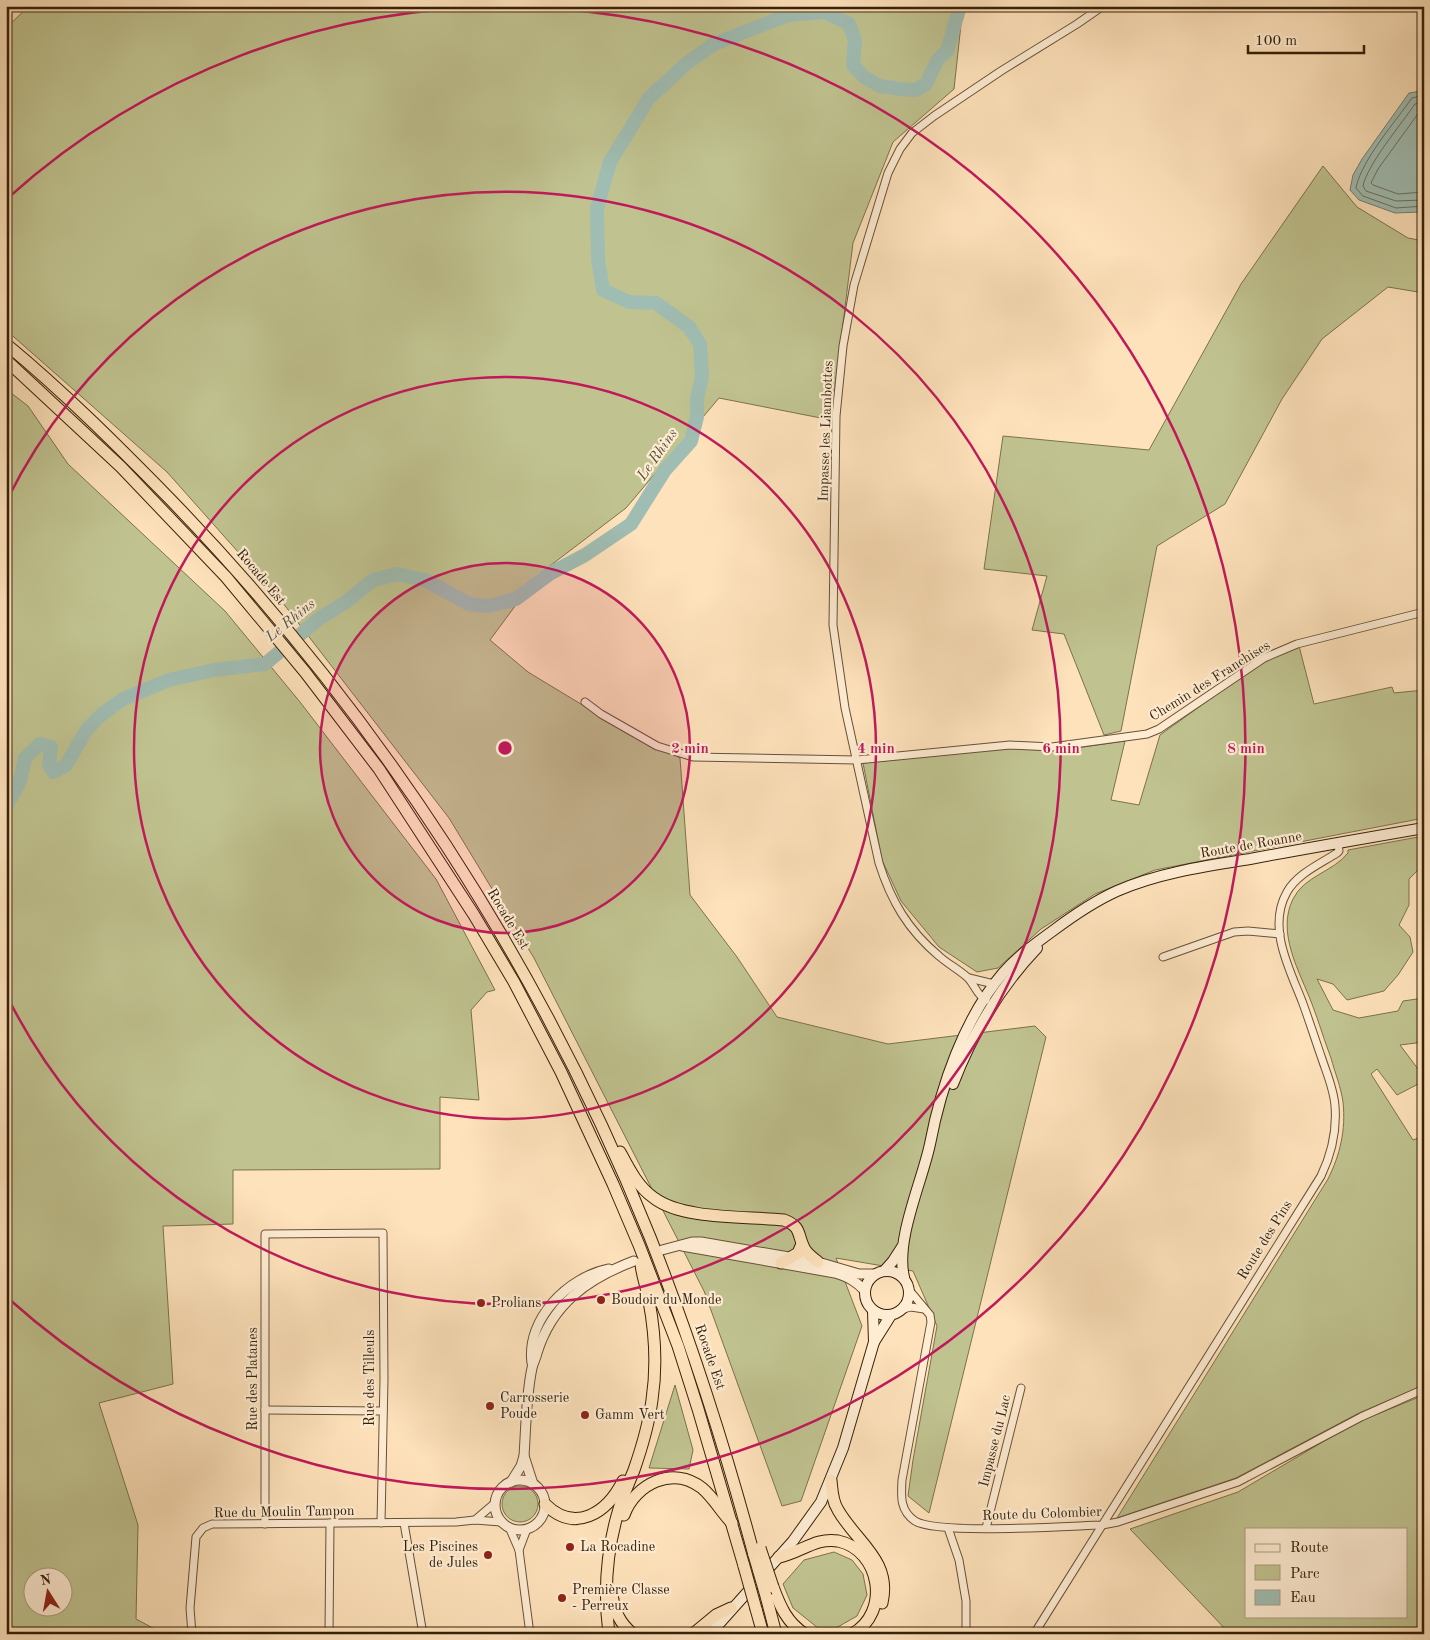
<svg xmlns="http://www.w3.org/2000/svg" width="1430" height="1640" viewBox="0 0 1430 1640" font-family="'Old Standard TT',serif">
<style>
.green{fill:#c0c390;stroke:#7b724c;fill-rule:evenodd}
.water{fill:#a0bdb3;stroke:#767f6f}
.lines{fill:none;stroke-linecap:round;stroke-linejoin:round}
.shore{stroke:#6b6f5e;stroke-width:1}
.river{stroke:#a0bdb3;stroke-width:14}
.minor-casing{stroke:#685136;stroke-width:9}
.tertiary-casing{stroke:#685136;stroke-width:11}
.secondary-casing{stroke:#362109;stroke-width:12}
.trunk-casing{stroke:#362109;stroke-width:13}
.minor{stroke:#feecd3;stroke-width:7}
.tertiary{stroke:#feecd3;stroke-width:9}
.secondary{stroke:#feecd3;stroke-width:10}
.trunk{stroke:#fee2bb;stroke-width:11}
.trunk-bridge-casing{stroke:#362109;stroke-width:13;stroke-linecap:butt}
.trunk-bridge{stroke:#fee2bb;stroke-width:11}
.ring{fill:none;stroke:#c2185b;stroke-width:2.5}
.poi-dot{fill:#8f2418;stroke:#feecd3;stroke-width:2}
.labels{text-anchor:middle;dominant-baseline:central;stroke-width:4.5;stroke-linejoin:round;paint-order:stroke}
.street-label{font-size:14px;fill:#362109;stroke:#feecd3}
.poi-label{font-size:14px;fill:#362109;stroke:#feecd3;text-anchor:start}
.water-label{font-size:15px;font-style:italic;fill:#56503c;stroke:#feecd3}
.centre{fill:#c2185b;stroke:#feecd3;stroke-width:2.5}
.ring-label{font-size:15px;text-anchor:middle;font-weight:bold;fill:#c2185b;stroke:#feecd3;stroke-width:4.5;stroke-linejoin:round;paint-order:stroke}
</style>
<rect width="100%" height="100%" fill="#fee2bb"/>
<filter id="stains"><feTurbulence type="fractalNoise" baseFrequency=".004" numOctaves="4"/><feColorMatrix values="0 0 0 0 .2 0 0 0 0 .09 0 0 0 0 .02 0 0 0 .5 -.17"/></filter>
<radialGradient id="worn" r=".72"><stop offset=".6" stop-color="#630" stop-opacity="0"/><stop offset="1" stop-color="#630" stop-opacity=".3"/></radialGradient>
<g class="green">
<polygon points="29,6 963,6 954,89 893,142 853,243 831,420 719,398 626,508 538,575 490,640 528,672 599,715 680,758 690,895 737,957 777,1017 888,1044 1035,1026 1046,1037 929,1513 908,1496 913,1460 937,1326 913,1271 836,1258 862,1326 801,1501 782,1506 704,1291 534,958 449,818 279,598 167,472 6,330 6,28"/>
<polygon points="1323,166 1357,207 1408,238 1424,241 1424,293 1388,287 1322,339 1282,399 1225,504 1157,546 1121,731 1104,735 1064,634 1032,630 1047,576 984,569 1003,436 1149,450 1241,284"/>
<path d="M 6,389 L 28,406 L 68,464 L 225,611 L 300,702 L 436,879 L 495,990 L 487,992 L 471,1010 L 479,1100 L 440,1097 L 440,1169 L 233,1170 L 233,1224 L 163,1226 L 173,1384 L 99,1403 L 138,1525 L 136,1619 L 164,1634 L 6,1634 ZM 32,1578 L 62,1578 L 62,1608 L 32,1608 Z"/>
<polygon points="1299,646 1314,704 1392,687 1394,693 1424,690 1424,818 1155,870 1095,894 1041,929 998,968 977,972 939,947 901,901 882,860 863,763 1012,748 1062,750 1125,741 1111,800 1139,805 1160,735 1245,674 1273,656"/>
<path d="M 1418,837 L 1424,857 L 1424,864 L 1409,879 L 1409,905 L 1399,925 L 1410,937 L 1413,952 L 1398,975 L 1384,991 L 1347,1000 L 1333,984 L 1317,979 L 1333,1010 L 1359,1018 L 1398,1011 L 1403,1001 L 1424,998 L 1424,1042 L 1400,1045 L 1424,1077 L 1424,1081 L 1397,1095 L 1377,1069 L 1371,1074 L 1413,1140 L 1424,1136 L 1424,1385 L 1359,1413 L 1236,1478 L 1117,1518 L 1328,1179 C 1340,1155 1346,1130 1343,1102 C 1341,1087 1335,1073 1331,1058 C 1324,1040 1319,1022 1312,1004 C 1300,972 1276,933 1293,899 C 1304,876 1333,872 1348,853 L 1348,850 Z"/>
<polygon points="675,1385 693,1450 689,1469 649,1468"/>
<path d="M 1424,1395 L 1424,1634 L 1230,1634 L 1130,1529 L 1238,1492 L 1353,1424 ZM 1246,1529 L 1406,1529 L 1406,1616 L 1246,1616 Z"/>
<circle cx="520" cy="1504" r="18"/>
<polygon points="834,1552 852,1560 863,1574 867,1595 857,1616 836,1628 818,1628 793,1608 783,1584 804,1560"/>
</g>
<polygon class="water" points="1424,88 1424,210 1420,212 1395,213 1359,200 1350,190 1353,175 1362,159 1409,93 1421,91"/>
<g class="lines">
<g class="shore">
<path d="M 1424,95 L 1412,98 C 1395,122 1361,161 1356,188 L 1363,196 L 1396,208 L 1424,206"/>
<path d="M 1424,102 L 1415,104 C 1402,123 1367,165 1363,186 L 1366,191 L 1396,201 L 1424,200"/>
<polyline points="1424,109 1420,111 1378,169 1371,183 1373,185 1398,194 1424,192"/>
</g>
<polyline class="river" points="6,807 20,781 25,758 40,744 51,747 49,765 53,772 66,765 87,729 101,715 123,699 169,680 214,670 265,664 320,618 346,602 373,580 397,574 425,580 469,604 489,606 516,599 551,573 585,555 631,524 665,470 691,441 697,417 697,399 702,376 700,344 689,327 656,303 629,302 603,290 598,259 597,208 610,162 649,98 686,64 714,44 788,15 825,12 849,24 855,40 853,65 864,77 880,86 900,89 915,90 926,84 938,59 947,51 960,6"/>
<defs>
<g id="minor">
<polyline points="585,702 601,714 657,746 693,757 857,760 1010,745 1052,747 1147,734 1159,729 1264,658 1297,644 1424,612"/>
<polyline points="1163,957 1234,932 1248,931 1280,934"/>
<polyline points="969,978 994,984"/>
<path d="M 986,1000 C 977,996 974,983 967,977 C 958,969 948,964 939,956 C 908,930 891,901 879,863 L 845,708 L 833,625 L 836,416 L 843,346 L 854,285 L 888,173 L 900,149 L 912,133 L 934,116 L 1001,71 L 1077,24 L 1103,6"/>
<path d="M 910,1291 L 930,1315 L 931,1322 L 902,1480 C 901,1497 900,1511 915,1521 C 937,1535 1069,1526 1102,1525 L 1118,1522 L 1238,1482 L 1361,1417 L 1424,1389"/>
<polyline points="903,1309 911,1307 924,1309"/>
<polyline points="265,1410 383,1411"/>
<polyline points="475,1520 495,1503"/>
<polyline points="404,1523 423,1634"/>
<polyline points="265,1524 265,1234 383,1233 384,1379 381,1523"/>
<polyline points="509,1527 519,1550 530,1634"/>
<polyline points="948,1528 959,1560 966,1601 966,1634"/>
<polyline points="986,1528 1021,1388"/>
<polyline points="519,1550 527,1529"/>
<polyline points="192,1634 190,1608 196,1537 203,1528 212,1524 456,1522 475,1520 501,1522"/>
<polyline points="329,1634 330,1523"/>
<path d="M 1034,1634 L 1321,1176 C 1332,1153 1337,1131 1335,1106 C 1334,1090 1327,1074 1322,1059 C 1315,1039 1309,1020 1302,1001 C 1289,968 1267,927 1287,892 C 1297,874 1320,864 1337,853 L 1339,851 L 1338,843"/>
</g>
<g id="tertiary">
<path d="M 682,1246 L 835,1273 C 848,1277 856,1281 865,1291"/>
<polyline points="662,1250 692,1242 701,1242 818,1262 859,1274 875,1274"/>
<path d="M 532,1363 C 526,1319 568,1277 609,1269"/>
<polyline points="524,1456 533,1484"/>
<circle cx="520" cy="1505" r="25"/>
<path d="M 511,1482 L 521,1466 L 524,1456 C 526,1427 526,1396 532,1368 C 533,1363 536,1358 537,1353 C 552,1304 587,1279 634,1261"/>
</g>
<g id="secondary">
<path d="M 953,1084 C 973,1032 999,988 1037,948"/>
<polyline points="885,1270 893,1261 902,1247"/>
<circle cx="887" cy="1293" r="22"/>
<path d="M 904,1277 C 895,1240 922,1182 930,1144 C 941,1086 964,1019 1003,973 C 1018,956 1036,943 1054,930 C 1074,915 1095,901 1117,891 C 1158,873 1206,866 1250,859 C 1308,848 1366,838 1424,828"/>
<polyline points="874,1342 891,1315"/>
<polyline points="710,1634 793,1541 821,1502 843,1448 874,1342 873,1311"/>
</g>
<g id="trunk">
<path d="M 6,344 C 64,392 117,445 170,499 C 375,711 540,963 650,1237 C 691,1341 725,1447 754,1555"/>
<polyline points="6,360 121,467 226,577 305,672 379,769 474,915 514,982 561,1072 613,1184 639,1245 678,1346 698,1409 744,1566"/>
<path d="M 620,1152 C 629,1169 638,1187 654,1198 C 683,1220 748,1216 784,1220 C 802,1227 797,1234 804,1248 C 807,1254 813,1258 818,1262"/>
<polyline points="781,1263 798,1253 802,1244"/>
<path d="M 831,1480 C 832,1490 832,1501 838,1510 C 856,1542 892,1560 882,1603"/>
<path d="M 545,1504 C 575,1534 607,1513 623,1481"/>
<path d="M 624,1515 C 635,1484 673,1465 702,1488 C 714,1498 721,1512 732,1523"/>
<path d="M 779,1557 C 800,1553 816,1537 838,1541 C 881,1550 891,1613 852,1634"/>
<path d="M 773,1587 C 780,1606 787,1623 805,1634"/>
<path d="M 612,1592 C 613,1609 619,1623 633,1634"/>
<polyline points="766,1596 776,1634"/>
<polyline points="756,1609 763,1634"/>
<path d="M 609,1634 C 604,1595 606,1555 617,1516 C 621,1500 628,1485 634,1470 C 642,1447 649,1423 652,1400 C 657,1367 655,1333 649,1301 C 647,1288 642,1276 641,1264"/>
<polyline points="693,1634 716,1615 731,1608"/>
</g>
</defs>
<use href="#minor" class="minor-casing"/>
<use href="#tertiary" class="tertiary-casing"/>
<use href="#secondary" class="secondary-casing"/>
<use href="#trunk" class="trunk-casing"/>
<use href="#minor" class="minor"/>
<use href="#tertiary" class="tertiary"/>
<use href="#secondary" class="secondary"/>
<use href="#trunk" class="trunk"/>
<defs>
<g id="trunk-bridge">
<polyline points="760,1548 773,1587"/>
<polyline points="754,1555 766,1596"/>
<polyline points="744,1566 756,1609"/>
</g>
</defs>
<use href="#trunk-bridge" class="trunk-bridge-casing"/>
<use href="#trunk-bridge" class="trunk-bridge"/>
</g>
<circle cx="505" cy="748" r="185" fill="#c2185b" fill-opacity=".12"/>
<g class="ring">
<circle cx="505" cy="748" r="185"/>
<circle cx="505" cy="748" r="371"/>
<path d="M7 500A556 556 0 1 1 7 996"/>
<path d="M9 197A741 741 0 1 1 9 1299"/>
</g>
<g class="poi-dot">
<circle cx="601" cy="1300" r="5"/>
<circle cx="481" cy="1303" r="5"/>
<circle cx="490" cy="1406" r="5"/>
<circle cx="585" cy="1415" r="5"/>
<circle cx="570" cy="1547" r="5"/>
<circle cx="488" cy="1555" r="5"/>
<circle cx="562" cy="1598" r="5"/>
</g>
<g class="labels">
<g class="street-label">
<text transform="translate(826 431) rotate(-88)">Impasse les Liambottes</text>
<text transform="translate(261 577) rotate(50)">Rocade Est</text>
<text transform="translate(1210 681) rotate(-32)">Chemin des Franchises</text>
<text transform="translate(1251 845) rotate(-10)">Route de Roanne</text>
<text transform="translate(508 919) rotate(59)">Rocade Est</text>
<text transform="translate(1265 1240) rotate(-58)">Route des Pins</text>
<text transform="translate(710 1357) rotate(71)">Rocade Est</text>
<text transform="translate(370 1378) rotate(-90)">Rue des Tilleuls</text>
<text transform="translate(253 1379) rotate(-90)">Rue des Platanes</text>
<text transform="translate(995 1441) rotate(-76)">Impasse du Lac</text>
<text transform="translate(284 1512) rotate(-1)">Rue du Moulin Tampon</text>
<text transform="translate(1042 1514) rotate(-2)">Route du Colombier</text>
</g>
<g class="poi-label">
<text x="611" y="1300">Boudoir du Monde</text>
<text x="491" y="1303">Prolians</text>
<text x="500" y="1398">Carrosserie<tspan x="500" dy="16">Poude</tspan></text>
<text x="595" y="1415">Gamm Vert</text>
<text x="478" y="1547" text-anchor="end">Les Piscines<tspan x="478" dy="16">de Jules</tspan></text>
<text x="580" y="1547">La Rocadine</text>
<text x="572" y="1590">Première Classe<tspan x="572" dy="16">- Perreux</tspan></text>
</g>
<g class="water-label">
<text transform="translate(658 455) rotate(-55)">Le Rhins</text>
<text transform="translate(291 621) rotate(-39)">Le Rhins</text>
</g>
</g>
<circle cx="505" cy="748" r="8" class="centre"/>
<g class="ring-label">
<text x="690" y="753">2 min</text>
<text x="876" y="753">4 min</text>
<text x="1061" y="753">6 min</text>
<text x="1246" y="753">8 min</text>
</g>
<rect width="1430" height="1640" fill="none" stroke="#fee2bb" stroke-width="25"/>
<rect x="8" y="8" width="1415" height="1625" fill="none" stroke="#362109" stroke-width="2.5"/>
<rect x="12" y="12" width="1405" height="1615" fill="none" stroke="#362109"/>
<rect x="1245" y="1528" width="162" height="90" fill="#feecd3" stroke="#ae9b82"/>
<rect x="1255" y="1544" width="25" height="8" fill="#feecd3" stroke="#ae9b82"/>
<text x="1290" y="1552" font-size="15" fill="#362109">Route</text>
<rect x="1255" y="1565" width="25" height="15" fill="#c0c390" stroke="#ae9b82"/>
<text x="1290" y="1578" font-size="15" fill="#362109">Parc</text>
<rect x="1255" y="1590" width="25" height="15" fill="#a0bdb3" stroke="#ae9b82"/>
<text x="1290" y="1602" font-size="15" fill="#362109">Eau</text>
<g transform="translate(48 1592) rotate(349)"><circle r="24" fill="#feecd3" stroke="#ae9b82"/>
<path d="M0-4L9 19L0 12L-9 19Z" fill="#8f2418"/>
<text y="-8" font-size="14" font-weight="bold" text-anchor="middle" fill="#362109">N</text>
</g>
<path d="M1248 45v8h116v-8" fill="none" stroke="#362109" stroke-width="2.5"/>
<text x="1255" y="45" font-size="15" fill="#362109" stroke="#feecd3" stroke-width="4" paint-order="stroke">100 m</text>
<rect width="100%" height="100%" filter="url(#stains)"/>
<rect width="100%" height="100%" fill="url(#worn)"/>
</svg>
